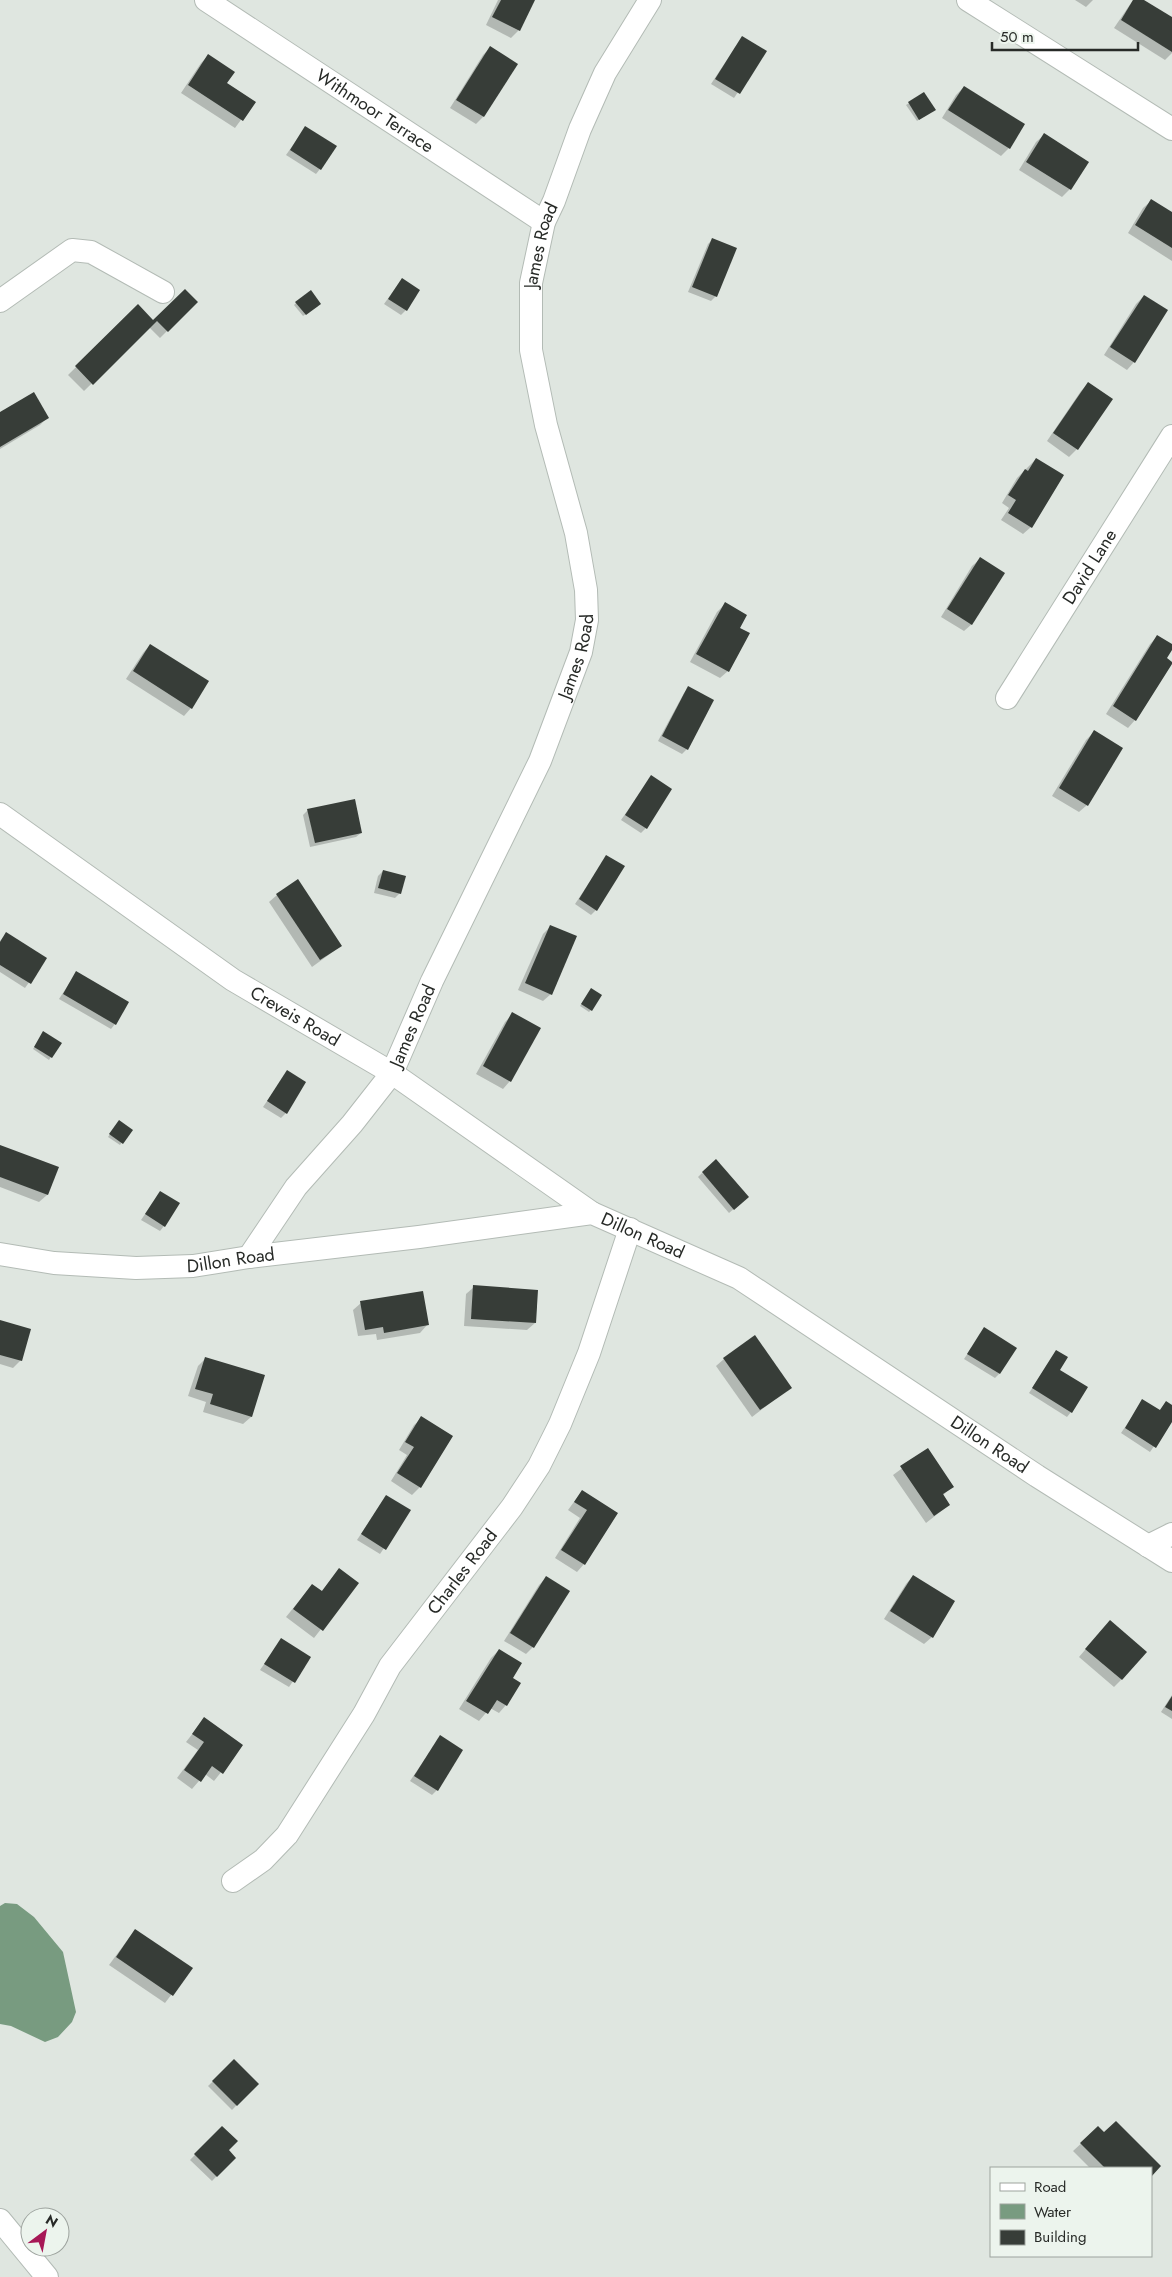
<svg xmlns="http://www.w3.org/2000/svg" width="1172" height="2277" viewBox="0 0 1172 2277" font-family="Jost,sans-serif">
<style>
.water{fill:#789b80}
.shadow{fill:#0003}
.building{fill:#373d38}
.lines{fill:none;stroke-linecap:round;stroke-linejoin:round}
.minor-casing{stroke:#b3bbb5;stroke-width:24}
.minor{stroke:#fff;stroke-width:22}
.labels{text-anchor:middle;dominant-baseline:central;stroke-width:5;stroke-linejoin:round;paint-order:stroke}
.street-label{font-size:18px;fill:#272a27;stroke:#ecf4ed}
</style>
<rect width="100%" height="100%" fill="#dfe6e0"/>
<polygon class="water" points="5,1903 17,1904 34,1917 63,1952 76,2012 72,2022 58,2037 45,2042 11,2026 0,2024 0,1906"/>
<g class="shadow">
<polygon points="498,0 534,0 519,30 511,38 486,25"/>
<polygon points="1075,0 1093,0 1086,7"/>
<polygon points="1133,0 1142,0 1172,19 1172,53 1165,60 1114,28"/>
<polygon points="742,37 765,52 734,98 711,84"/>
<polygon points="490,48 483,117 476,124 450,108 483,55"/>
<polygon points="208,56 225,84 254,102 235,128 181,93 201,63"/>
<polygon points="964,87 1009,148 1001,156 942,118 956,95"/>
<polygon points="924,94 932,111 917,121 906,105"/>
<polygon points="305,128 320,169 316,174 286,155"/>
<polygon points="1044,135 1087,162 1070,189 1062,197 1019,170 1036,142"/>
<polygon points="1151,201 1172,214 1172,261 1128,233 1143,208"/>
<polygon points="713,239 716,296 711,301 688,292 708,244"/>
<polygon points="402,279 406,310 401,315 384,304"/>
<polygon points="1144,296 1134,362 1127,370 1104,355 1136,304"/>
<polygon points="196,302 160,338 149,327 84,391 68,375 138,306 153,322"/>
<polygon points="296,303 318,306 303,316 294,305"/>
<polygon points="1088,384 1077,449 1069,457 1047,441 1081,391"/>
<polygon points="0,413 47,418 40,425 0,449"/>
<polygon points="1036,459 1031,527 1023,534 1001,520 1009,508 1002,503 1017,478"/>
<polygon points="980,559 972,624 964,631 941,617 972,566"/>
<polygon points="725,604 738,628 728,671 720,678 690,662 717,612"/>
<polygon points="1157,637 1172,647 1135,720 1128,728 1106,714 1150,644"/>
<polygon points="150,645 191,708 184,716 126,679 143,653"/>
<polygon points="688,688 687,749 682,754 658,741 684,693"/>
<polygon points="1094,732 1087,805 1079,812 1052,796 1086,740"/>
<polygon points="651,777 646,828 641,833 621,820"/>
<polygon points="308,810 361,833 356,837 310,847 303,815"/>
<polygon points="607,856 596,910 591,915 575,904"/>
<polygon points="383,871 400,893 395,898 374,893 378,876"/>
<polygon points="277,895 341,946 312,967 269,902"/>
<polygon points="551,926 551,994 543,1001 518,990 543,934"/>
<polygon points="6,934 46,958 25,988 0,972 0,941"/>
<polygon points="76,973 115,1024 111,1029 59,999"/>
<polygon points="589,992 591,1010 589,1012 580,1006"/>
<polygon points="513,1014 510,1081 503,1089 476,1074 505,1022"/>
<polygon points="42,1035 60,1043 49,1060 33,1049"/>
<polygon points="287,1072 286,1113 281,1118 263,1107"/>
<polygon points="117,1124 131,1130 120,1145 108,1137"/>
<polygon points="0,1146 57,1168 47,1195 39,1202 0,1187"/>
<polygon points="702,1173 742,1202 729,1213 698,1177"/>
<polygon points="160,1192 164,1226 160,1231 141,1220"/>
<polygon points="474,1287 535,1323 527,1330 464,1326 466,1294"/>
<polygon points="361,1303 427,1325 420,1333 377,1340 376,1334 358,1336 353,1310"/>
<polygon points="0,1321 21,1360 13,1368 0,1364"/>
<polygon points="984,1329 999,1374 995,1378 964,1359"/>
<polygon points="1056,1352 1058,1370 1071,1412 1067,1417 1029,1393"/>
<polygon points="206,1358 263,1376 251,1417 243,1424 203,1412 206,1402 188,1396 198,1366"/>
<polygon points="724,1359 791,1387 752,1417 716,1366"/>
<polygon points="1143,1401 1159,1411 1166,1402 1172,1406 1172,1420 1150,1452 1121,1433"/>
<polygon points="422,1418 452,1436 420,1487 412,1495 391,1481 407,1455 399,1450 414,1425"/>
<polygon points="927,1450 952,1487 942,1496 949,1505 926,1523 893,1475"/>
<polygon points="582,1491 616,1513 584,1564 577,1572 555,1558 580,1518 568,1510"/>
<polygon points="386,1496 409,1511 380,1554 357,1540"/>
<polygon points="339,1570 357,1583 314,1638 286,1617 312,1585 321,1592"/>
<polygon points="913,1576 932,1637 924,1644 884,1619 906,1584"/>
<polygon points="546,1578 533,1647 526,1654 504,1641 539,1585"/>
<polygon points="1102,1630 1121,1680 1114,1687 1079,1657"/>
<polygon points="281,1640 309,1658 289,1687 260,1670"/>
<polygon points="499,1650 511,1679 506,1705 499,1713 490,1708 479,1721 459,1709 491,1658"/>
<polygon points="1172,1695 1172,1719 1161,1712"/>
<polygon points="204,1719 242,1746 214,1781 205,1774 192,1789 177,1778 198,1750 186,1742"/>
<polygon points="440,1737 437,1790 432,1795 410,1781"/>
<polygon points="135,1930 191,1969 165,2003 109,1965"/>
<polygon points="234,2061 257,2084 232,2110 208,2086"/>
<polygon points="222,2127 227,2150 234,2158 212,2181 190,2160"/>
<polygon points="1098,2128 1104,2134 1160,2166 1151,2175 1151,2168 1090,2168 1073,2151"/>
</g>
<g class="building">
<polygon points="501,0 535,0 520,31 492,17"/>
<polygon points="1133,0 1144,0 1172,17 1172,52 1121,20"/>
<polygon points="742,36 767,51 740,94 715,79"/>
<polygon points="490,46 518,64 484,117 456,100"/>
<polygon points="208,54 235,72 227,83 256,102 243,121 188,85"/>
<polygon points="964,86 1025,124 1010,149 948,110"/>
<polygon points="924,92 936,110 919,120 908,102"/>
<polygon points="305,126 337,146 321,170 290,150"/>
<polygon points="1044,133 1089,162 1071,190 1026,162"/>
<polygon points="1151,199 1172,212 1172,248 1135,225"/>
<polygon points="712,238 737,248 717,297 692,287"/>
<polygon points="402,278 420,290 407,311 388,299"/>
<polygon points="185,289 198,302 168,332 157,321 93,385 75,366 138,304 153,320"/>
<polygon points="311,290 321,304 306,315 295,302"/>
<polygon points="1144,295 1168,310 1135,363 1110,347"/>
<polygon points="1088,382 1113,399 1078,450 1053,433"/>
<polygon points="34,392 49,418 0,447 0,412"/>
<polygon points="1036,458 1064,475 1032,528 1008,513 1016,500 1008,495 1025,469 1028,471"/>
<polygon points="980,557 1005,573 972,625 947,609"/>
<polygon points="725,602 747,615 740,628 750,633 729,672 696,654"/>
<polygon points="1157,635 1172,644 1172,650 1167,658 1172,662 1172,664 1136,721 1113,706"/>
<polygon points="150,644 209,681 192,709 133,671"/>
<polygon points="688,686 714,700 688,750 662,736"/>
<polygon points="1094,730 1123,748 1088,806 1059,788"/>
<polygon points="651,775 672,789 647,829 625,815"/>
<polygon points="355,799 362,833 315,843 307,809"/>
<polygon points="606,855 625,866 597,911 579,899"/>
<polygon points="383,870 406,876 401,894 378,888"/>
<polygon points="298,879 342,946 320,960 276,894"/>
<polygon points="550,925 577,936 552,995 525,983"/>
<polygon points="6,932 47,958 31,984 0,965 0,942"/>
<polygon points="76,971 129,1002 116,1025 63,994"/>
<polygon points="591,988 602,995 592,1011 581,1004"/>
<polygon points="512,1012 541,1028 511,1082 483,1066"/>
<polygon points="43,1031 62,1043 52,1058 34,1047"/>
<polygon points="287,1070 306,1082 287,1114 267,1101"/>
<polygon points="119,1120 133,1130 123,1144 109,1134"/>
<polygon points="0,1145 59,1167 48,1195 0,1177"/>
<polygon points="716,1159 749,1197 734,1210 702,1172"/>
<polygon points="160,1191 180,1203 165,1227 145,1214"/>
<polygon points="473,1285 538,1290 536,1323 471,1319"/>
<polygon points="423,1291 429,1325 384,1333 383,1327 365,1330 360,1301"/>
<polygon points="0,1320 31,1329 22,1361 0,1355"/>
<polygon points="984,1327 1017,1348 1000,1374 967,1354"/>
<polygon points="755,1335 792,1388 760,1410 723,1358"/>
<polygon points="1056,1350 1068,1357 1060,1370 1088,1387 1072,1413 1032,1388"/>
<polygon points="205,1357 265,1375 252,1417 210,1404 213,1394 195,1389"/>
<polygon points="1142,1399 1160,1410 1166,1401 1172,1405 1172,1422 1156,1448 1125,1428"/>
<polygon points="421,1416 453,1436 421,1488 397,1473 414,1447 405,1442"/>
<polygon points="928,1448 954,1487 943,1494 950,1505 934,1516 900,1466"/>
<polygon points="582,1490 618,1513 585,1565 561,1550 587,1510 574,1502"/>
<polygon points="386,1495 411,1510 386,1550 361,1534"/>
<polygon points="339,1568 359,1583 323,1631 293,1609 312,1584 322,1591"/>
<polygon points="913,1575 955,1601 933,1638 890,1611"/>
<polygon points="546,1576 570,1591 534,1648 510,1633"/>
<polygon points="1110,1620 1147,1652 1122,1680 1085,1649"/>
<polygon points="281,1638 311,1657 295,1683 264,1664"/>
<polygon points="499,1649 522,1663 513,1678 521,1683 507,1706 497,1700 488,1714 466,1701"/>
<polygon points="1172,1696 1172,1711 1165,1707"/>
<polygon points="204,1717 243,1745 223,1774 212,1766 201,1782 184,1770 204,1742 192,1734"/>
<polygon points="440,1735 463,1750 438,1791 414,1776"/>
<polygon points="135,1929 193,1968 173,1996 116,1957"/>
<polygon points="234,2059 259,2084 237,2106 212,2081"/>
<polygon points="1116,2121 1161,2166 1151,2177 1151,2168 1105,2168 1080,2143 1098,2126 1104,2132"/>
<polygon points="222,2126 238,2141 229,2150 236,2158 217,2177 194,2154"/>
</g>
<g class="lines">
<defs>
<g id="minor">
<path id="s1" d="M 206,0 L 544,222"/>
<polyline points="968,0 1172,129"/>
<polyline points="0,301 72,250 91,252 163,292"/>
<path id="s2" d="M 1007,698 L 1172,436"/>
<path id="s3" d="M 0,814 L 233,980 L 392,1073 L 592,1213"/>
<path id="s4" d="M 0,1254 L 54,1263 L 136,1268 L 193,1266 L 249,1257 L 419,1237 L 592,1213 L 739,1278 L 1037,1476 L 1172,1561"/>
<path id="s5" d="M 249,1257 L 296,1187 L 352,1124 L 392,1073 L 432,981 L 540,761 L 581,652 L 587,620 L 586,590 L 576,533 L 546,425 L 531,350 L 531,283 L 544,222 L 554,201 L 580,129 L 605,73 L 650,0"/>
<polyline points="1148,1546 1172,1534"/>
<path id="s6" d="M 233,1881 L 263,1860 L 287,1835 L 364,1714 L 390,1666 L 512,1507 L 539,1466 L 560,1424 L 589,1353 L 630,1229"/>
<polyline points="0,2220 47,2277"/>
</g>
</defs>
<use href="#minor" class="minor-casing"/>
<use href="#minor" class="minor"/>
</g>
<g class="labels">
<g class="street-label">
<text stroke="none"><textPath href="#s1" startOffset="202">Withmoor Terrace</textPath></text>
<text stroke="none"><textPath href="#s5" startOffset="1110">James Road</textPath></text>
<text stroke="none"><textPath href="#s2" startOffset="155">David Lane</textPath></text>
<text stroke="none"><textPath href="#s5" startOffset="690">James Road</textPath></text>
<text stroke="none"><textPath href="#s3" startOffset="358">Creveis Road</textPath></text>
<text stroke="none"><textPath href="#s5" startOffset="285">James Road</textPath></text>
<text stroke="none"><textPath href="#s4" startOffset="652">Dillon Road</textPath></text>
<text stroke="none"><textPath href="#s4" startOffset="232">Dillon Road</textPath></text>
<text stroke="none"><textPath href="#s4" startOffset="1058">Dillon Road</textPath></text>
<text stroke="none"><textPath href="#s6" startOffset="388">Charles Road</textPath></text>
</g>
</g>
<rect x="990" y="2167" width="162" height="90" fill="#ecf4ed" stroke="#9da39e"/>
<rect x="1000" y="2183" width="25" height="8" fill="#ffffff" stroke="#9da39e"/>
<text x="1034" y="2192" font-size="15" fill="#272a27">Road</text>
<rect x="1000" y="2204" width="25" height="15" fill="#789b80" stroke="#9da39e"/>
<text x="1034" y="2217" font-size="15" fill="#272a27">Water</text>
<rect x="1000" y="2230" width="25" height="15" fill="#373d38" stroke="#9da39e"/>
<text x="1034" y="2242" font-size="15" fill="#272a27">Building</text>
<g transform="translate(45 2232) rotate(32)"><circle r="24" fill="#ecf4ed" stroke="#9da39e"/>
<path d="M0-4L9 19L0 12L-9 19Z" fill="#a71756"/>
<text y="-8" font-size="14" font-weight="bold" text-anchor="middle" fill="#272a27">N</text>
</g>
<path d="M992 42v8h146v-8" fill="none" stroke="#272a27" stroke-width="2.5"/>
<text x="1000" y="42" font-size="15" fill="#272a27" stroke="#ecf4ed" stroke-width="4" paint-order="stroke">50 m</text>
</svg>
